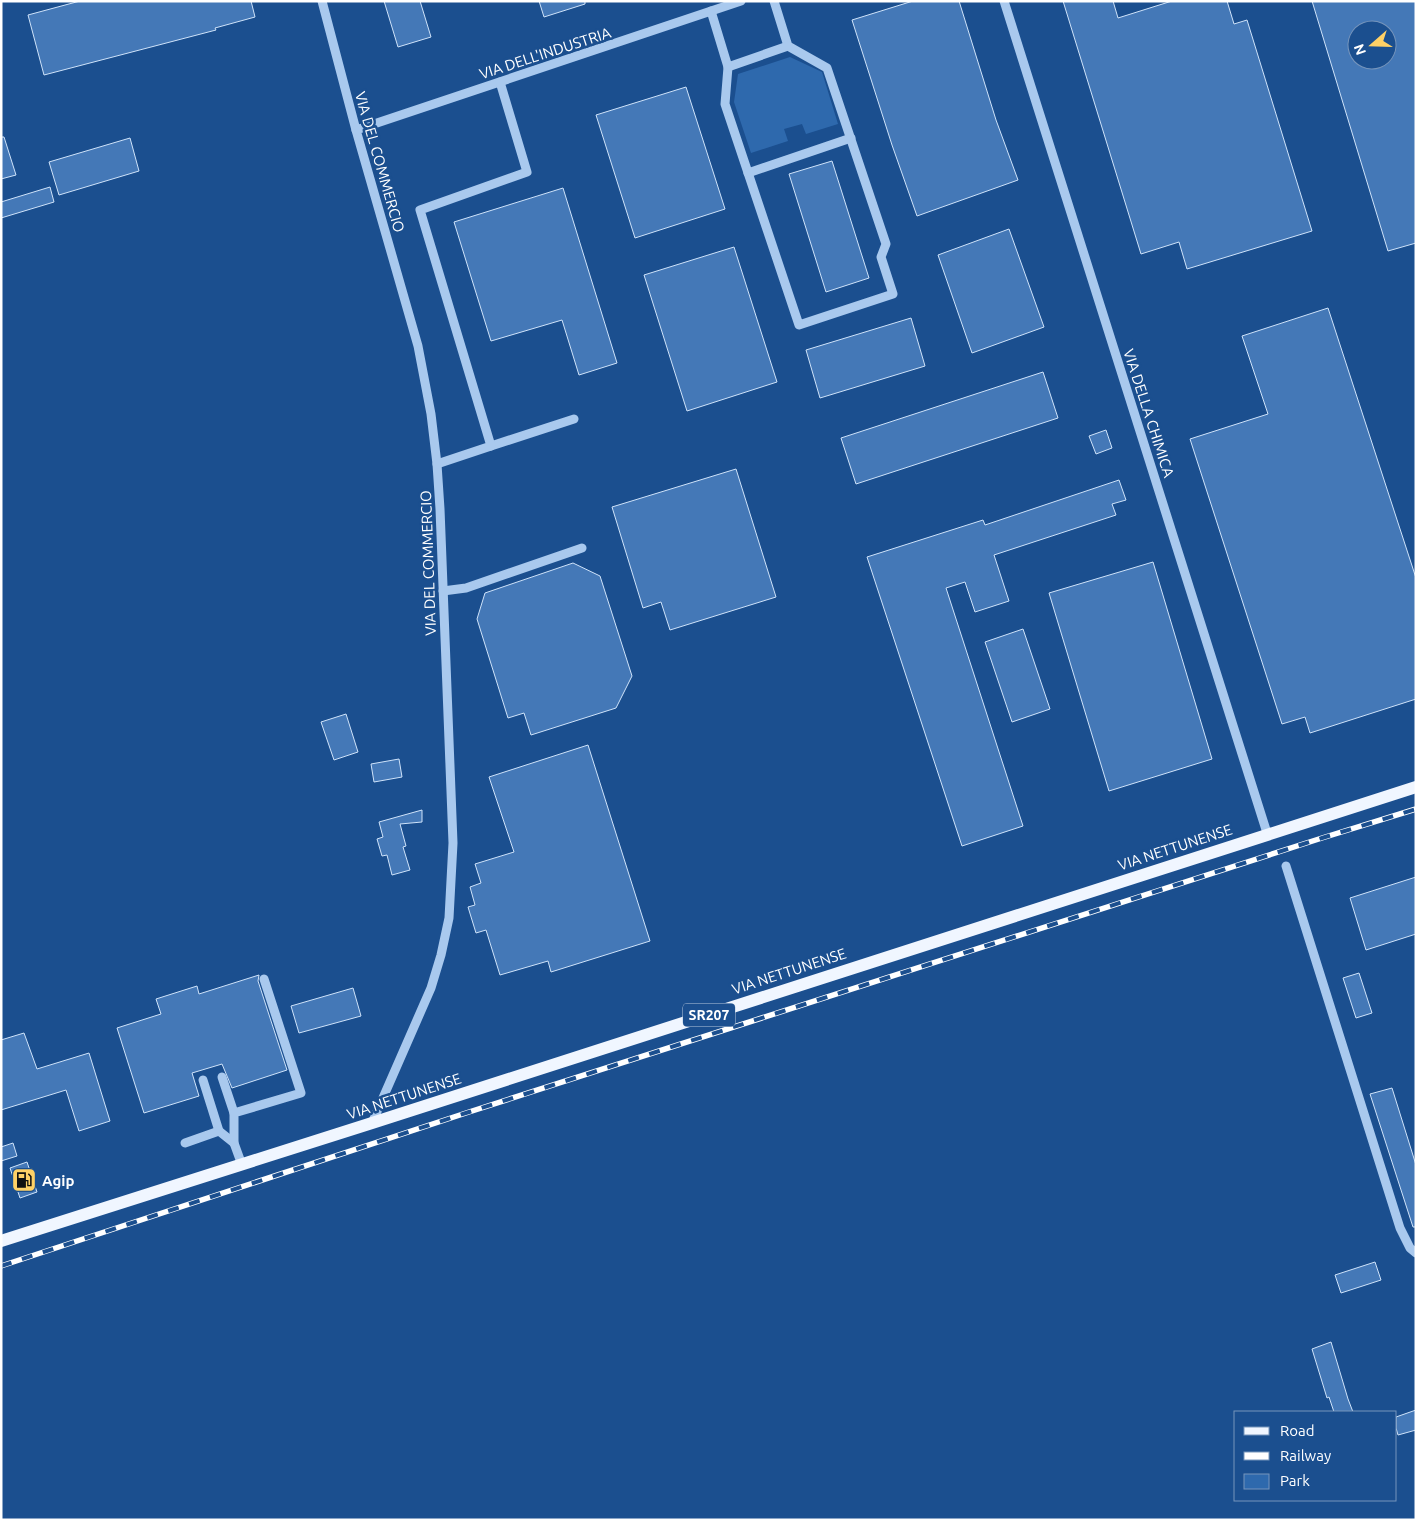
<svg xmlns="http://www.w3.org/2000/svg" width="1417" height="1521" viewBox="0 0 1417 1521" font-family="Ubuntu,sans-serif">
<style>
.green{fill:#2e69ad}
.building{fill:#4478b7;stroke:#cfe3fa;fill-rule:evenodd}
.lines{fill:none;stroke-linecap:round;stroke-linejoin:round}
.minor{stroke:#a9c9ee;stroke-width:9}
.major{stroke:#f0f6ff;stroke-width:12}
.rail-casing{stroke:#fff;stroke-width:5.5}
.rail{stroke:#1b4f8f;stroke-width:4;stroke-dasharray:11;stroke-linecap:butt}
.labels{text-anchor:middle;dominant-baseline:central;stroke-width:5;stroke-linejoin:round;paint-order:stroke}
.shield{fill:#1b4f8f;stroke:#bbcadd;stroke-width:1}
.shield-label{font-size:14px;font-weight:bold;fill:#fff}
.street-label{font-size:15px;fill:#fff;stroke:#1b4f8f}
.poi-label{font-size:15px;font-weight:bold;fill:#fff;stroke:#1b4f8f;text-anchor:start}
</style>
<rect width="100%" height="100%" fill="#1b4f8f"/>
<polygon class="green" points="790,57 822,72 838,124 806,134 802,124 784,129 788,141 751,153 734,102 738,74"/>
<g class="building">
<polygon points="80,1 251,1 255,17 215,28 216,30 44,75 28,15"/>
<polygon points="384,1 420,1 431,37 398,47"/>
<polygon points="539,1 585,1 585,4 544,17"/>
<polygon points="913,1 959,1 996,120 1018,180 917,216 892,145 852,20"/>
<polygon points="1063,1 1113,1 1118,18 1172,1 1227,1 1234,24 1247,20 1312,231 1187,269 1179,242 1141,254"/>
<path d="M 1312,1 L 1416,1 L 1416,243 L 1388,251 ZM 1357,30 L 1387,30 L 1387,60 L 1357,60 Z"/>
<polygon points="686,87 725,209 635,238 596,115"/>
<polygon points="1,137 4,137 16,175 1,179"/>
<polygon points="130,138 139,171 59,195 49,162"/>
<polygon points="832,161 869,278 826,292 789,174"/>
<polygon points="50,187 54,202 1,218 1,202"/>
<polygon points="563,188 617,363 579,375 562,320 491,341 454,222"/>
<polygon points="1009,229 1044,327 972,353 938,255"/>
<polygon points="734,247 777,382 687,411 644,275"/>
<polygon points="1328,308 1416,578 1416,699 1310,733 1305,717 1282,724 1190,439 1268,414 1242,336"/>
<polygon points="911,318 925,366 820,398 806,350"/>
<polygon points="1043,372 1058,418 856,484 841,438"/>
<polygon points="1106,430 1112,448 1096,454 1089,436"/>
<polygon points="736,469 776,597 670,630 661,602 643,608 612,507"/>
<polygon points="1119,480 1126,500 1112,504 1116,515 994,555 1009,601 975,612 965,582 946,588 1023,826 962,846 867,557 983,520 985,525"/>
<polygon points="1153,562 1212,759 1109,791 1049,593"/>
<polygon points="573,563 600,576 632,676 616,708 531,735 524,713 508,718 477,619 485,593"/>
<polygon points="1023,629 1050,709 1012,722 985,642"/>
<polygon points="346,714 358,752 334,760 321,722"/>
<polygon points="588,745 650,941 551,972 548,961 500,975 486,930 476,933 468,907 475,905 470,887 481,883 475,864 514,852 489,777"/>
<polygon points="399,759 402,777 374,782 371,764"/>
<polygon points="422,810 422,822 400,824 406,846 403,847 410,870 392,875 387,855 382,856 377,839 383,837 379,822"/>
<polygon points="1416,877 1416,934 1366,950 1350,898"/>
<polygon points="1359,973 1372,1013 1356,1018 1343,978"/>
<polygon points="259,975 258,981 287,1070 232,1088 222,1064 192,1073 199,1096 144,1113 117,1028 161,1014 156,999 197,986 199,994"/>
<polygon points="353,988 361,1016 299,1033 291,1006"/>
<polygon points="24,1033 37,1069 89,1053 110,1121 79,1131 66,1090 1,1110 1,1040"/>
<polygon points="1392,1088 1416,1165 1416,1227 1413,1227 1370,1094"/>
<polygon points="13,1143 17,1156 1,1161 1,1147"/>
<polygon points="27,1162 37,1192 20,1198 10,1168"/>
<polygon points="1375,1262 1381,1280 1341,1293 1335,1275"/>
<polygon points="1331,1342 1348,1399 1353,1412 1334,1412 1329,1397 1327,1398 1312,1349"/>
<polygon points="1416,1410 1416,1430 1398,1435 1396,1428 1396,1417"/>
</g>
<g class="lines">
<g class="minor">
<polyline points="322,1 356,130 418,346 431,414 437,464 440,509 453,843 449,918 441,955 431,988 372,1123"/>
<polyline points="1004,1 1267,833"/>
<polyline points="711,11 728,67 725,104 799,325 893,294 881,257 886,244 827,68 788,46 774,1"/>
<polyline points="728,67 788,46"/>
<polyline points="356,130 741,1"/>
<polyline points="748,173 851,138"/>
<polyline points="491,446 574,419"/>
<polyline points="437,464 491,446 420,210 527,172 500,82"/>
<polyline points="443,591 466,588 582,548"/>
<polyline points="1286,866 1400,1228 1410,1248 1416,1253"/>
<polyline points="222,1077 234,1113"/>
<polyline points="203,1080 219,1131 234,1143"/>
<polyline points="185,1143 219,1131"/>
<polyline points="242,1165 234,1143 234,1113 301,1093 264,979"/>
</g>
<polyline class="major" points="1,1241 372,1123 1416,787"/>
<defs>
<polyline id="rail" points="1,1266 469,1112 1322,838 1416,809"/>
</defs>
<use href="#rail" class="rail-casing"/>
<use href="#rail" class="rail"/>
</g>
<defs>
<symbol id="fuel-square" viewBox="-11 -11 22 22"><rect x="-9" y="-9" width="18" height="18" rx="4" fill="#ffd166" stroke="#1b4f8f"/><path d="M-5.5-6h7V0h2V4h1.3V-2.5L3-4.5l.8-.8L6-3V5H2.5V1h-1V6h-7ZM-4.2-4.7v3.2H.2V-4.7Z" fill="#111"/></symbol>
</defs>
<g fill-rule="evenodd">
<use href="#fuel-square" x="10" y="1166" width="28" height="28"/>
</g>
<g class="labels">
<rect class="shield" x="683" y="1003.5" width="52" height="23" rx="4"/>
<g class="shield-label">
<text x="709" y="1015">SR207</text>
</g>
<g class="street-label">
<text transform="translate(545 53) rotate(-18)">VIA DELL'INDUSTRIA</text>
<text transform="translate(380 162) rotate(74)">VIA DEL COMMERCIO</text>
<text transform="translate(1149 413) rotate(72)">VIA DELLA CHIMICA</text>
<text transform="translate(428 563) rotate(-92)">VIA DEL COMMERCIO</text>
<text transform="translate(1175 847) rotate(-18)">VIA NETTUNENSE</text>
<text transform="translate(789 971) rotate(-18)">VIA NETTUNENSE</text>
<text transform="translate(404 1096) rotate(-18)">VIA NETTUNENSE</text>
</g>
<g class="poi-label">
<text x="42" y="1180">Agip</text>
</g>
</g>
<rect width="1417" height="1521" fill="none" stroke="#ffffff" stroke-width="5"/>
<rect x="1234" y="1411" width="162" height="90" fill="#1b4f8f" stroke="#7695bc"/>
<rect x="1244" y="1427" width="25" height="8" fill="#f0f6ff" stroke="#7695bc"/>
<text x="1280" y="1436" font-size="15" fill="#ffffff">Road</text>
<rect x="1244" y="1452" width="25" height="8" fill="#ffffff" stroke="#7695bc"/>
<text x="1280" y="1461" font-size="15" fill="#ffffff">Railway</text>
<rect x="1244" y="1474" width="25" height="15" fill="#2e69ad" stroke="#7695bc"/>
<text x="1280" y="1486" font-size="15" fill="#ffffff">Park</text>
<g transform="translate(1372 45) rotate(250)"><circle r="24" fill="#1b4f8f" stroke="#7695bc"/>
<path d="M0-4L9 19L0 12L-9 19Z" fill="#ffd166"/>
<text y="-8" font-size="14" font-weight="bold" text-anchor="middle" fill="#ffffff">N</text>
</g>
</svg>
